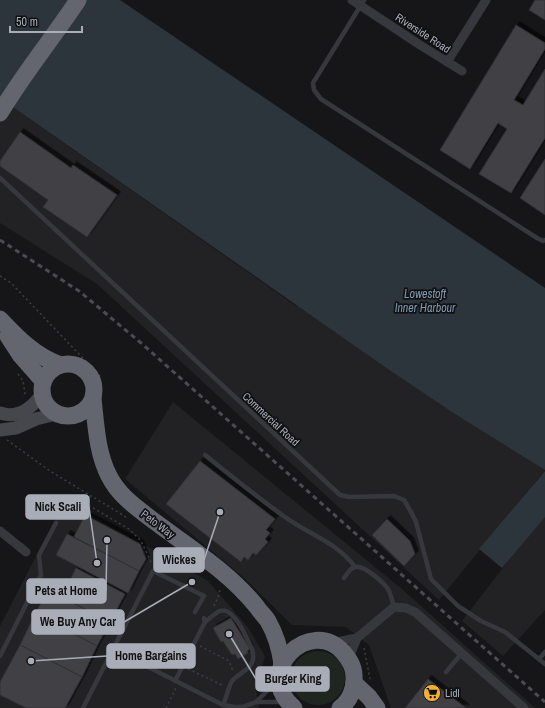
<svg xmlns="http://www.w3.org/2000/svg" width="545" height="708" viewBox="0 0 545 708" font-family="'Archivo Narrow',sans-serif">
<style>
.built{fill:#222225}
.green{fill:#1e261f}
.water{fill:#2c353c}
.building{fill:#404145;stroke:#303034;filter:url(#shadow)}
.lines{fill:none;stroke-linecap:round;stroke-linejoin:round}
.path{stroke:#3d3f44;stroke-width:1.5;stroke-dasharray:2 3;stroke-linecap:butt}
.lane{stroke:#37383d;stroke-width:4.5}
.street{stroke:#37383d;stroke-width:9}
.secondary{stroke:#45474d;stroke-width:13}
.highway{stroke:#63666e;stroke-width:17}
.rail{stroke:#4a4c52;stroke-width:3;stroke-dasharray:5 4;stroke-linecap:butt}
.labels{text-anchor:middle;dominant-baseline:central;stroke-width:3.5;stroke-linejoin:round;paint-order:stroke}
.street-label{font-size:11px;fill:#a8adb8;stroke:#111113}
.poi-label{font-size:11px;fill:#a8adb8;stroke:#111113;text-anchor:start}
.water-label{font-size:12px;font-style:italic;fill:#7f9bb3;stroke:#111113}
.leader{fill:none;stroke:#a8adb8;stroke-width:1.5}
.callout-dot{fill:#a8adb8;stroke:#111113;stroke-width:1.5}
.callout{fill:#a8adb8;stroke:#a8adb8;stroke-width:1.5}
.callout-label{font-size:12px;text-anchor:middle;font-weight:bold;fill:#111}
</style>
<defs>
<filter id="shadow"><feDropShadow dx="3.5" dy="-3.5" stdDeviation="0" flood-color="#0009"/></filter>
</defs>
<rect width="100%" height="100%" fill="#161618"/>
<g class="built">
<polygon points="0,98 296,306 298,305 545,470 439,600 97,284 0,223"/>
<polygon points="173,402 402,589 535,708 391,708 369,645 346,627 292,625 243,577 125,479"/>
<polygon points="65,500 208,581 247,626 265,656 256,690 259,708 0,708 0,626"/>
<polygon points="545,513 545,610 503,656 462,621"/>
</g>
<circle class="green" cx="318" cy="678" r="27"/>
<g class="water">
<polygon points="0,0 120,0 545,288 545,470 452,412 385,367 0,98"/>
<polygon points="545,471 545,517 502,568 479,549"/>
</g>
<g class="building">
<polygon points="535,0 545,0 545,20 529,10"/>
<polygon points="516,25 545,43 545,49 514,100 523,105 545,69 545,138 511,193 479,174 507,129 498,123 470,169 440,150"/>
<polygon points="20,132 71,168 73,165 117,195 87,237 43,207 48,200 0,166 0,161"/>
<polygon points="545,159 545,215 520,198"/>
<polygon points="200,461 275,519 266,530 270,533 265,539 268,542 256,555 253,553 248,560 244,557 241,562 166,504"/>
<polygon points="85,515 140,544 146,559 139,571 74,537"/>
<polygon points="387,519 410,541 415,554 404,566 372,535"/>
<polygon points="67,534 139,571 128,593 56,555"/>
<polygon points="76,568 125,594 110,622 62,597"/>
<polygon points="48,590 110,622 97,646 35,614"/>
<polygon points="35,614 97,646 82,677 20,645"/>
<polygon points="231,618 250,649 247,651 248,653 238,659 235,654 232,655 223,641 221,642 213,628"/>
<polygon points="20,645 82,677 65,708 26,708 0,695 0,682"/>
<polygon points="428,679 466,708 405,708"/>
</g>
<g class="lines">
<g class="path">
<polyline points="0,276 11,283 100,376 101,388"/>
<polyline points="18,374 23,381 25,393 23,397"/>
<polyline points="7,440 50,471 126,517"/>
<polyline points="90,496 88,505 129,529 141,541 152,564"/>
<polyline points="214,606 219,595 220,589"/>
<polyline points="200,646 229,661 233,671"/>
<polyline points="364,648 370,679"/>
<polyline points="257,667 267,668"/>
<polyline points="188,669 222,685"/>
<polyline points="166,708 176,688"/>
</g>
<g class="lane">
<polyline points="364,0 313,83 314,90 321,99 537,238 543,241 545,240"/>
<polyline points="0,178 340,495 349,497 394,496 404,500 411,512 416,522 431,579 458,606 481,621 505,632 545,664"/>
<path d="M 205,455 C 231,476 258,498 285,517 C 308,534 338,543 355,567"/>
<path d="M 344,578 C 347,574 350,568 355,567 C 364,565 383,582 388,589 C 391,594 392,601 394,607"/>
<path d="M 205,622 C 209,619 215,613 220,611 C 234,606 247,639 252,649 C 258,668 242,670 232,681 C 229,685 226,699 223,705"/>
<polyline points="113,649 223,705 235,707 242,707 256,702 283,702"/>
<polyline points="0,656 41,575 39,555 56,523"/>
<polyline points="539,659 545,652"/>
<polyline points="446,672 462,653"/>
<polyline points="175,681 205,622 204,618"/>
<polyline points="256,702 268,690 277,684"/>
<polyline points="83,708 153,571 204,596 195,612"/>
</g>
<g class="street">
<polyline points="352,0 420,45 462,71"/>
<polyline points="447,62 486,0"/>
<polyline points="0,531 26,552"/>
<polyline points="331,643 357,638"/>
<polyline points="349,658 357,638 394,607 406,608 415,612 524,708"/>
</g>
<g class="secondary">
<path d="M 0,413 C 18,419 32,408 42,394"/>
<polyline points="0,430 16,428 36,419 56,414"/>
</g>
<g class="highway">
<path d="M 0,113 C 23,74 53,38 78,0"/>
<path d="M 0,319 C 18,338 36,357 61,365"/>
<polyline points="8,336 21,356 43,381"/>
<circle cx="68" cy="390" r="26"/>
<path d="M 93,399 C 96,425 97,453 109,476 C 119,496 137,508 154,521 C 190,548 229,572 257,607 C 260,612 265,616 268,621 C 276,635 280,649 282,664"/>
<polyline points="354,683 369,697 377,708"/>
<path d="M 294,708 C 251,671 311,616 343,652 C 349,659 354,666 354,676 C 355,688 350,701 340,708"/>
</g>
<polyline class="rail" points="0,240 79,291 141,343 545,702"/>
</g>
<defs>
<symbol id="supermarket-disc" viewBox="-11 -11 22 22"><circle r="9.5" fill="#f2b134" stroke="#111113"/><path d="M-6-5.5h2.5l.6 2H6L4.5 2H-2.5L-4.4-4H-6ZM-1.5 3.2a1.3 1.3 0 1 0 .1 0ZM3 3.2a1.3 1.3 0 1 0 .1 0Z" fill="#111"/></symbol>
</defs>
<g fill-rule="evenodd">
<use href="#supermarket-disc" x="422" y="683" width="20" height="20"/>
</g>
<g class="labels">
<g class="street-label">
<text transform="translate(423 33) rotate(33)">Riverside Road</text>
<text transform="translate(271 419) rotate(43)">Commercial Road</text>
<text transform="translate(158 524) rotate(37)">Peto Way</text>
</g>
<g class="poi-label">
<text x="445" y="693">Lidl</text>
</g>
<g class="water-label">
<text x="425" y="294">Lowestoft<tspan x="425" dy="14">Inner Harbour</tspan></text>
</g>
</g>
<path class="leader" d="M97 563L89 507M220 512L204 560M107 540L106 591M192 582L124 622M31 661L107 656M229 634L256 679"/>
<g class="callout-dot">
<circle cx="97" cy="563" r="4"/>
<circle cx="220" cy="512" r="4"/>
<circle cx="107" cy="540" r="4"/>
<circle cx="192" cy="582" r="4"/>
<circle cx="31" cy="661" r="4"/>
<circle cx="229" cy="634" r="4"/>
</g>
<g class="callout">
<rect x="26" y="495" width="63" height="24" rx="4"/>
<rect x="154" y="548" width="50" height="24" rx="4"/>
<rect x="27" y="579" width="79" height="24" rx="4"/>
<rect x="32" y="610" width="92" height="24" rx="4"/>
<rect x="107" y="644" width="88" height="24" rx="4"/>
<rect x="256" y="667" width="73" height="24" rx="4"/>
</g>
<g class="callout-label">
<text x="58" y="511">Nick Scali</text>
<text x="179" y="564">Wickes</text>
<text x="66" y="595">Pets at Home</text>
<text x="78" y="626">We Buy Any Car</text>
<text x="151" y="660">Home Bargains</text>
<text x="293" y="683">Burger King</text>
</g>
<path d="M10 26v6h72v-6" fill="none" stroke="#a8adb8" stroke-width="2"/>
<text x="16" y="26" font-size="12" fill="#a8adb8" stroke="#111113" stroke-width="3" paint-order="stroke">50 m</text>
</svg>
